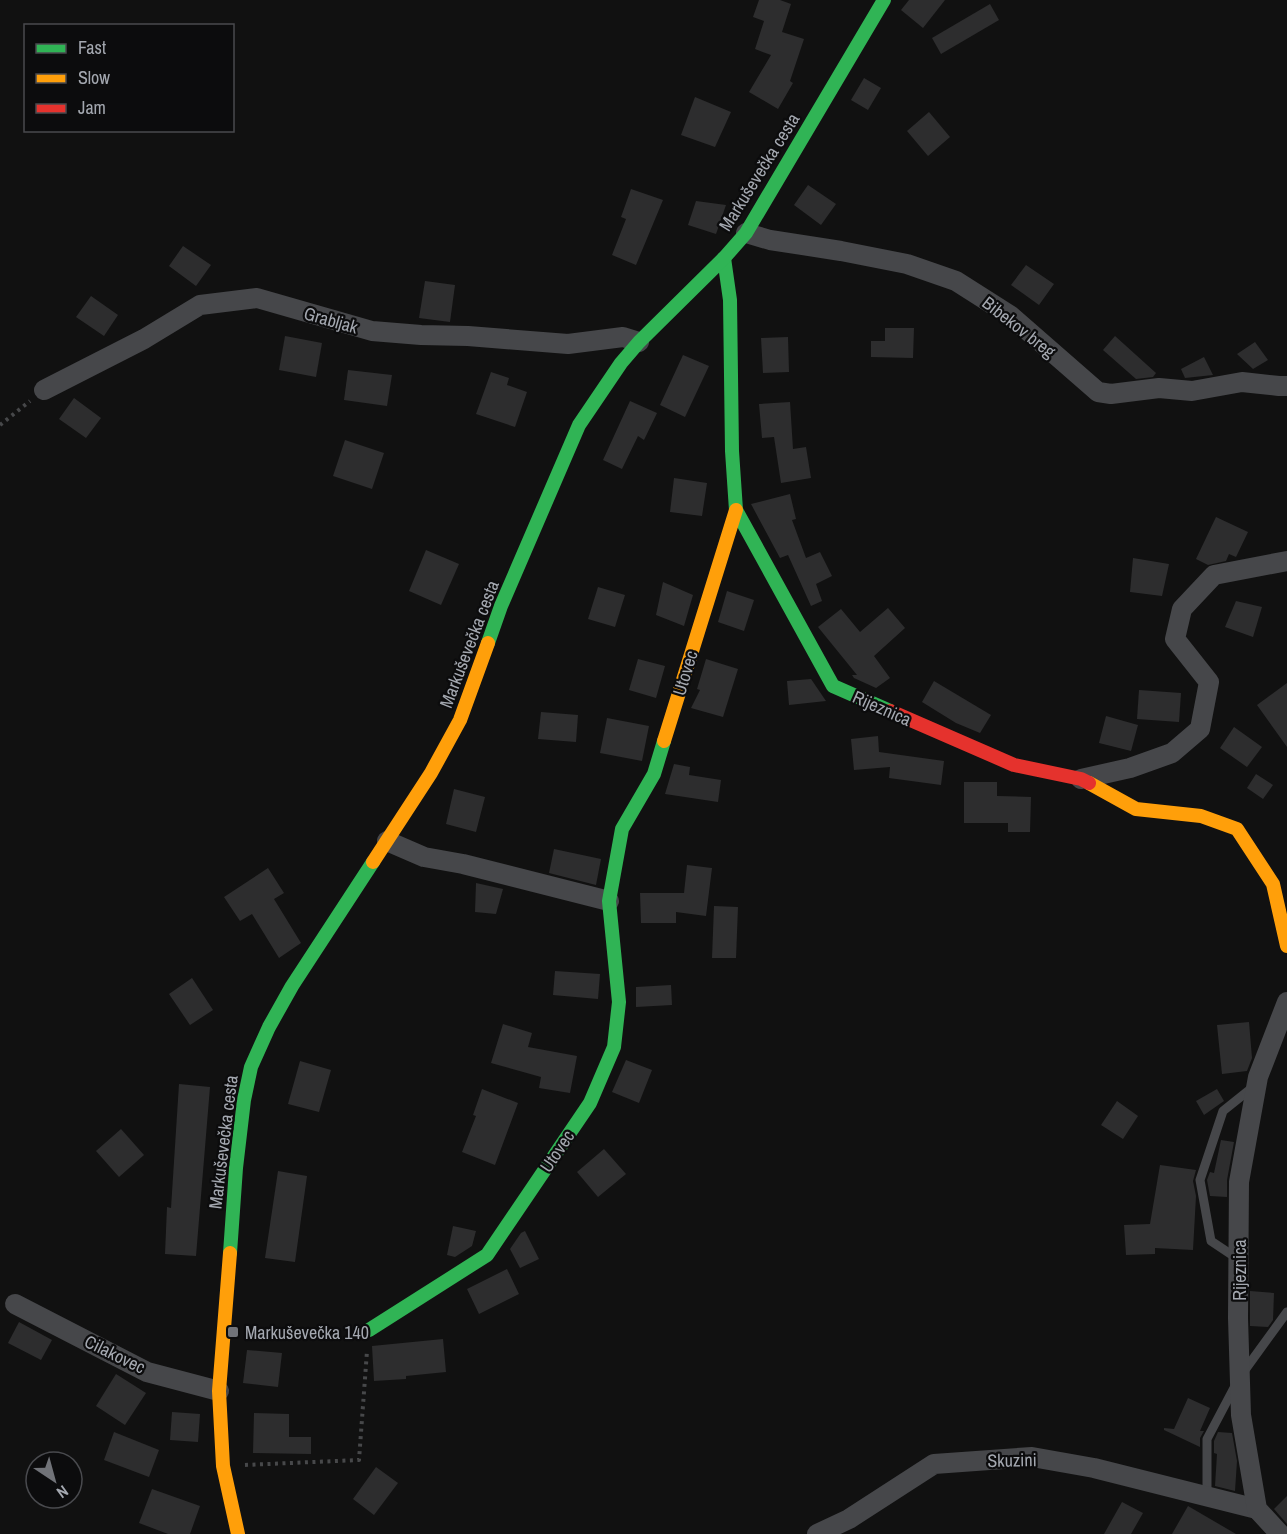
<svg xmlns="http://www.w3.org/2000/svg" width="1287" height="1534" viewBox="0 0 1287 1534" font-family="'Archivo Narrow',sans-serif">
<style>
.building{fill:#2d2d2e}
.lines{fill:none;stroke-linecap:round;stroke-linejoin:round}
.path{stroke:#47484a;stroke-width:4;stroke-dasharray:3 4.5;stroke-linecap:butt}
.lane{stroke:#46474a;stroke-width:9}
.street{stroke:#46474a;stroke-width:20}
.fast{stroke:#30b455;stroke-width:14}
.slow{stroke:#ff9f0a;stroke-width:14}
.jam{stroke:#e5322d;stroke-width:14}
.poi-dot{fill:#717378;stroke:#0c0c0d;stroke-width:2}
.labels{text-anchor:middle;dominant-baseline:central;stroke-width:4.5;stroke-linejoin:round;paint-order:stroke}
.street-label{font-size:18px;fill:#a4a8b0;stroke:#0c0c0d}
.poi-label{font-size:18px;fill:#a4a8b0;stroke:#0c0c0d;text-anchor:start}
</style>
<rect width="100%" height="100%" fill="#111"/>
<g class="building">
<polygon points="759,0 780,0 791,4 782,32 804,39 790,81 793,83 778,109 749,92 771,55 755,49 764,21 753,17"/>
<polygon points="909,0 945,0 923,28 901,10"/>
<polygon points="990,4 999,20 941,54 932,38"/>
<polygon points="864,78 881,88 868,110 851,100"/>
<polygon points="695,97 731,112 715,147 681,135"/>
<polygon points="929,112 950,137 928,156 907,131"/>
<polygon points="808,185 836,204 821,225 794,205"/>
<polygon points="631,189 663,200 636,265 612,255 626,219 621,217"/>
<polygon points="696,201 726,205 716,234 688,225"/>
<polygon points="183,246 211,265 196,286 169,266"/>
<polygon points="1026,265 1054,284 1039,305 1011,285"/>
<polygon points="425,281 455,285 450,322 419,318"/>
<polygon points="91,296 118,315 104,336 76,317"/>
<polygon points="885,328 914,328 913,358 871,357 871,341 885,341"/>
<polygon points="285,336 322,343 316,377 279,370"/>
<polygon points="1115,336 1156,373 1153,377 1136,379 1103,350"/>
<polygon points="788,337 789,372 763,373 761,338"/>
<polygon points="1255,342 1268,360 1253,369 1237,354"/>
<polygon points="683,355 709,366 685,417 660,405"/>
<polygon points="1204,357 1213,375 1185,378 1181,369"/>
<polygon points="348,370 392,375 387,406 344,400"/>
<polygon points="491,372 509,378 507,385 527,392 515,427 476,414"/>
<polygon points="74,398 101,418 86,438 59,419"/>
<polygon points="630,401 657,413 644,440 638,436 622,469 603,460"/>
<polygon points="790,402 793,449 806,447 811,478 781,483 774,437 762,438 759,404"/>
<polygon points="345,440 384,453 372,489 333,476"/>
<polygon points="674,478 707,483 702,516 670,512"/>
<polygon points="790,494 796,519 792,520 806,558 820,552 832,576 816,584 822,601 811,606 788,555 780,558 751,504"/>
<polygon points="1216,517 1248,532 1236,557 1229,554 1226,561 1208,565 1196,559"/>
<polygon points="426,550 459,564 441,605 409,591"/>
<polygon points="1133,558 1169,564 1162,596 1130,592"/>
<polygon points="663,582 693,595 684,626 656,615"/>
<polygon points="598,587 625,595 615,627 588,619"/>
<polygon points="727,591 754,600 744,631 718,622"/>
<polygon points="1236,601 1262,607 1253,637 1225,627"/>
<polygon points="888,608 905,628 874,656 890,678 876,688 854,678 852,675 857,675 818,627 841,609 860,632"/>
<polygon points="638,659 665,666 656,698 629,690"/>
<polygon points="706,659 738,669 723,717 691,708 700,690 697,689"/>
<polygon points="811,679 826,701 789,705 787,681"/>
<polygon points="934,681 991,715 980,733 956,723 922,702"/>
<polygon points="1287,683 1287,747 1257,705"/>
<polygon points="1139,690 1181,693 1179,722 1137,719"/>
<polygon points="541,712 578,715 576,742 538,739"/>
<polygon points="1106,716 1138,725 1131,751 1099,743"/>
<polygon points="607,718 649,726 642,761 600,753"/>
<polygon points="1234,727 1262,747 1247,767 1220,748"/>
<polygon points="878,736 879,752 944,761 941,785 889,778 890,767 854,770 851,739"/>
<polygon points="674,764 690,767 689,775 721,780 718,802 665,794"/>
<polygon points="1256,774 1273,785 1263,799 1247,788"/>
<polygon points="964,782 997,782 997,796 1031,797 1030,832 1008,832 1008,823 964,823"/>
<polygon points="454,789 485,797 476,832 446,824"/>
<polygon points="554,849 601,859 596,885 549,873"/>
<polygon points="687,865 712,868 706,916 676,912 676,923 641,923 640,893 684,893"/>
<polygon points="268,868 284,893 274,899 301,943 279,958 252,914 240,921 224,897"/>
<polygon points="476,883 503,889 496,914 475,912"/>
<polygon points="714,906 738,907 736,958 712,958"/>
<polygon points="555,971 600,974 598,999 553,995"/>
<polygon points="192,978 213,1010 190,1025 169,994"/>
<polygon points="671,985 672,1005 636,1007 636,987"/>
<polygon points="1249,1022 1252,1058 1247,1071 1222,1074 1217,1025"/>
<polygon points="503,1024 532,1033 528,1047 577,1056 570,1093 539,1088 541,1077 491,1063"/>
<polygon points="626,1060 652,1070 639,1103 612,1092"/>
<polygon points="300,1061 331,1070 319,1112 288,1104"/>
<polygon points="179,1084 210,1087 196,1256 165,1254 167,1207 171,1208"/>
<polygon points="482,1089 518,1103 495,1165 462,1152 476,1116 473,1115"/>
<polygon points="1217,1089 1224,1101 1204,1115 1196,1101"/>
<polygon points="1117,1101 1138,1116 1123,1139 1101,1125"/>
<polygon points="121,1129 144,1155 119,1177 96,1151"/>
<polygon points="1221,1140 1234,1142 1227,1180 1227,1197 1210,1196 1207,1180 1210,1172 1214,1173"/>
<polygon points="604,1149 626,1174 598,1197 577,1172"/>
<polygon points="1160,1165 1196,1170 1193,1181 1196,1196 1193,1250 1155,1248 1155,1254 1126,1255 1124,1225 1150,1224"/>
<polygon points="278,1171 307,1176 295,1262 265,1258"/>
<polygon points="453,1226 476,1231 472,1246 455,1257 447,1255"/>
<polygon points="525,1231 539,1259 520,1268 510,1249 521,1233"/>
<polygon points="507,1269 519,1294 479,1314 467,1289"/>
<polygon points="1250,1291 1274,1293 1273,1320 1268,1327 1250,1326"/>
<polygon points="19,1322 52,1340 41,1360 8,1343"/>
<polygon points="443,1339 446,1372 406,1376 406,1379 374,1381 372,1346"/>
<polygon points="247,1350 282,1353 278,1387 243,1383"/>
<polygon points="116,1374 146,1393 125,1425 96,1406"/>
<polygon points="1188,1398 1210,1408 1200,1431 1204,1431 1200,1438 1200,1447 1164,1430 1164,1428 1174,1429"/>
<polygon points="172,1412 200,1414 198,1442 170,1440"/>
<polygon points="254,1413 289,1414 289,1437 311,1437 311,1454 253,1453"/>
<polygon points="114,1432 159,1450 149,1477 104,1460"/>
<polygon points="1218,1432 1232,1433 1237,1461 1235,1491 1215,1486 1217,1454 1214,1453 1214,1441"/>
<polygon points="376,1467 398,1483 374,1515 353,1499"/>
<polygon points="152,1489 200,1506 190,1534 168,1534 139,1523"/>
<polygon points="1287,1496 1287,1524 1274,1509"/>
<polygon points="1122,1502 1143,1513 1131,1534 1104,1534"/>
<polygon points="1188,1506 1236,1534 1172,1534"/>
</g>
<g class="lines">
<g class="path">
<polyline points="0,425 30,401"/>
<polyline points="245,1465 359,1460 367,1351"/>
</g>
<g class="lane">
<polyline points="1238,1259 1211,1241 1200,1180 1223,1111 1253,1087"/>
<polyline points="1242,1374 1287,1312"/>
<polyline points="1207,1496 1207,1439 1235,1386"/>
</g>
<g class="street">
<polyline points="746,233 770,240 841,251 907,264 956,281 1011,316 1098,392 1111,394 1159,388 1192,391 1242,382 1279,386 1287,386"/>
<polyline points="44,390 144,339 200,305 257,298 372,331 421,335 468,336 568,344 623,337 639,342"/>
<polyline points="1081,779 1130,768 1172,753 1200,729 1209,682 1175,639 1182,609 1214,575 1287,561"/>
<polyline points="387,841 424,857 463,864 609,901"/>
<polyline points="15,1304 147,1372 219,1391"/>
<polyline points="817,1534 849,1519 934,1464 1032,1457 1094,1468 1257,1509"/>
<polyline points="1280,1534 1257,1509 1241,1415 1238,1318 1239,1182 1258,1077 1287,1002"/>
</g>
<g class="fast">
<polyline points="724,258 730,300 732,451 736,510 833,686 890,711"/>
<polyline points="488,643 501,606 579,425 621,363 639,342 724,258 746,233 884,0"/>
<polyline points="230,1253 236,1168 244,1100 251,1067 269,1027 292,986 373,862"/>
<polyline points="369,1330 487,1255 590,1103 614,1047 619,1002 609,901 622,829 654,774 664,741"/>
</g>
<g class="slow">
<polyline points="664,741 736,510"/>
<polyline points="1089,783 1136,809 1201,816 1237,829 1273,884 1287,946"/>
<polyline points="373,862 431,773 460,720 488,643"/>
<polyline points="230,1253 219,1391 223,1466 238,1534"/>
</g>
<polyline class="jam" points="890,711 1014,765 1081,779 1089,783"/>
</g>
<rect class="poi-dot" x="227" y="1326" width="12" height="12" rx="3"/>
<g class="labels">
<g class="street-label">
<text transform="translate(759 172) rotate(-58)">Markuševečka cesta</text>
<text transform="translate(331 320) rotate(16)">Grabljak</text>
<text transform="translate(1019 327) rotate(38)">Bibekov breg</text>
<text transform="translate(469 644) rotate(-69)">Markuševečka cesta</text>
<text transform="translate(685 673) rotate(-73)">Utovec</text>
<text transform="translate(882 708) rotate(24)">Rijeznica</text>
<text transform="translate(223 1142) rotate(-83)">Markuševečka cesta</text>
<text transform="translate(557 1151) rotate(-56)">Utovec</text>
<text transform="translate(1239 1270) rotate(-90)">Rijeznica</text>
<text transform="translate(115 1354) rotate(26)">Cilakovec</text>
<text transform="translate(1012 1460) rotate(-1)">Skuzini</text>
</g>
<g class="poi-label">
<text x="245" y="1332">Markuševečka 140</text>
</g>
</g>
<rect x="24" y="24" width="210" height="108" fill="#0c0c0d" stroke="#494a4e" stroke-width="1.5"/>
<rect x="36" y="44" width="30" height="9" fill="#30b455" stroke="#494a4e" stroke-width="1.5"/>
<text x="78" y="54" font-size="18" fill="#a4a8b0">Fast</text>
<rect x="36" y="74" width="30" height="9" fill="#ff9f0a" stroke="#494a4e" stroke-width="1.5"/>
<text x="78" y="84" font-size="18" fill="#a4a8b0">Slow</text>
<rect x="36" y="104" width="30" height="9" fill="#e5322d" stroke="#494a4e" stroke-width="1.5"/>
<text x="78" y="114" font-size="18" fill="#a4a8b0">Jam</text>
<g transform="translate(54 1480) rotate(144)"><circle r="28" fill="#0c0c0d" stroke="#494a4e" stroke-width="1.5"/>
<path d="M0-4.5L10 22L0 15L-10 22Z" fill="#717378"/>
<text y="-9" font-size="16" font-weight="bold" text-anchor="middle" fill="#a4a8b0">N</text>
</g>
</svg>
